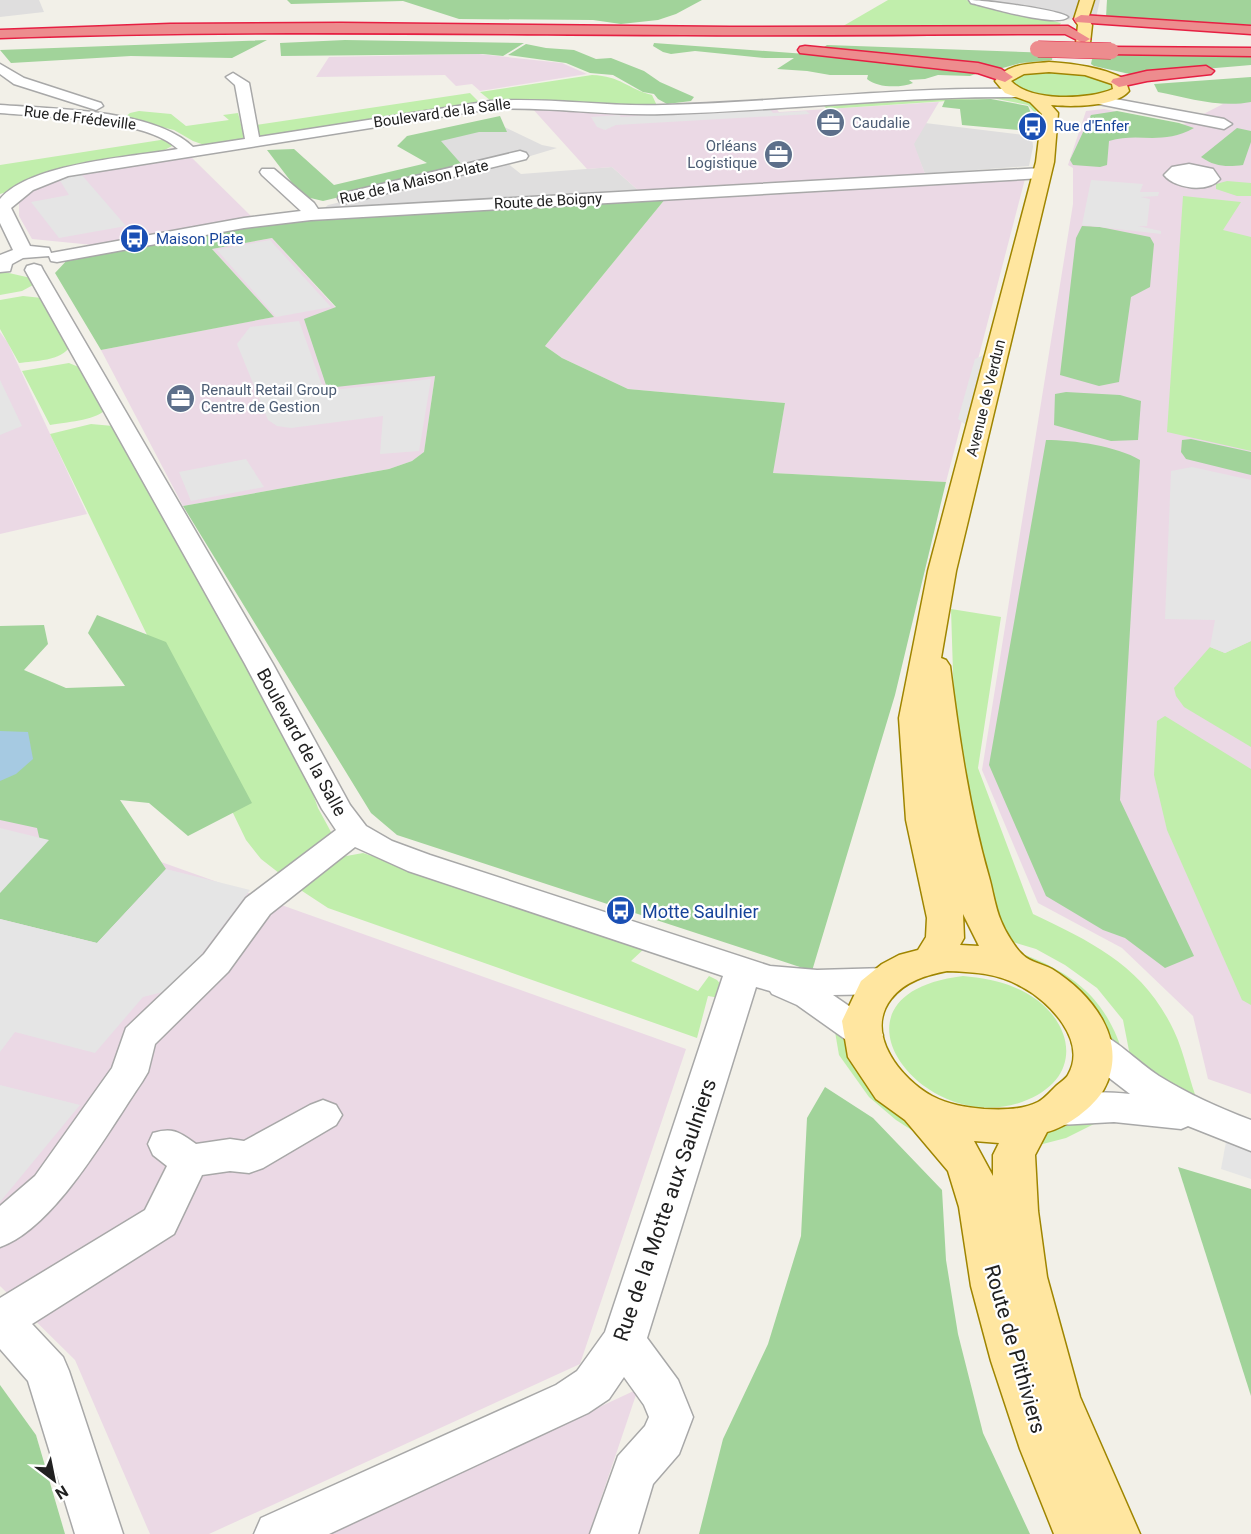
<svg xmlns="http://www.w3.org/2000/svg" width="1251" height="1534" viewBox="0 0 1251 1534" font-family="Roboto,sans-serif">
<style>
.residential{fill:#dfdede}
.industrial{fill:#ebd9e5}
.grass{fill:#c1eeac}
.forest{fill:#a1d39a}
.parking{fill:#e5e5e5}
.water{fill:#a6cae2}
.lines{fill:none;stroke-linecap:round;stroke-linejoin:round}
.minor-casing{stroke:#a8a8a8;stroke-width:3}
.major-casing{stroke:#9f8500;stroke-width:3}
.highway-casing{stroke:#e61f42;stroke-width:3}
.minor{fill:#fff;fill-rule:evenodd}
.major{fill:#ffe6a0;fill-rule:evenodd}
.highway{fill:#ed8c8e;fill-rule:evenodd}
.highway-bridge-casing{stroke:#e61f42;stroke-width:17;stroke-linecap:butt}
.highway-bridge{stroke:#ed8c8e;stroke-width:16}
.labels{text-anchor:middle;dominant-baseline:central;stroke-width:4.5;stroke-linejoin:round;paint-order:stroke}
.far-street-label{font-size:15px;fill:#212121;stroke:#fff}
.far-service-label{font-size:15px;fill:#4e5e75;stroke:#fff;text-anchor:start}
.far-transit-label{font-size:15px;fill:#164399;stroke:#fff;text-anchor:start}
.street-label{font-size:18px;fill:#212121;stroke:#fff}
.transit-label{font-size:18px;fill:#164399;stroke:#fff;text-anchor:start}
.near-street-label{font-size:21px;fill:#212121;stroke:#fff}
</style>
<rect width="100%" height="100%" fill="#f2f0e8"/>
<g class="residential">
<polygon points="0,0 39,0 44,12 0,17"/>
<polygon points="966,0 1100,0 1096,18 1060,20"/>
<polygon points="925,123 1032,136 1033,147 1029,166 925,174 913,144"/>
<polygon points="498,124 542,145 557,148 507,163 521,174 612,167 639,191 323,209 328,205 471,172 427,139"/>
</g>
<g class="industrial">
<polygon points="479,54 562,63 587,74 480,91 472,84 456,86 445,75 316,77 329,57"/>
<polygon points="1251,78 1251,1094 1208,1079 1193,1016 1122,948 1038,903 982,770 1073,204 1073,168 1068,165 1086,111 1104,109 1182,125 1223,104 1162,91"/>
<polygon points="939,102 914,144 925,174 639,191 612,167 587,169 531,107 774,106 779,112"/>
<polygon points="190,156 253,218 93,245 32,239 19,216 19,201 44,184 87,172"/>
<polygon points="1025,179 946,482 772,473 785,403 628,389 562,358 545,346 666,198"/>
<polygon points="272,238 336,308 435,376 424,453 412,461 389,469 183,506 101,350 273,317 212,249"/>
<polygon points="0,332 8,343 87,514 0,534"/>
<polygon points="15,810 686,1049 580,1364 209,1534 150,1534 75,1360 0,1286 0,815"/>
<polygon points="638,1389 589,1534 327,1534"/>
</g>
<g class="grass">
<polygon points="888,0 966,0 1061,23 1059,26 838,29"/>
<path d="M 1074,70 L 1112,81 L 1115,91 C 1084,102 1038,104 1011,82 L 1013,78 L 1028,71 Z"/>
<path d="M 592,75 C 621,76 628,89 652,95 L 658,108 L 491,101 L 480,92 Z"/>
<polygon points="470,93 480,103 260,137 257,135 256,125"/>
<polygon points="1000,94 1035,104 1039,107 1035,113 1028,105 992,98 827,109 822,104"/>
<polygon points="139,111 171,114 186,126 229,120 223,115 238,113 245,140 207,146 193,141 174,130 124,118 130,113"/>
<polygon points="167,139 173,143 172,146 159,153 101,163 0,194 0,165"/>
<polygon points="1227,181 1251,183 1251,196 1237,196 1216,189 1216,184"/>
<polygon points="1183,196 1241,202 1223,230 1251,237 1251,451 1167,432"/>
<polygon points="0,271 31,278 33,285 22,291 0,295"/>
<path d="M 23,296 L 42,298 L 70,346 C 62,361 34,361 19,363 L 0,329 L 0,300 Z"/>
<path d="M 69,363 L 81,368 L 105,410 C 94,421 65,422 50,425 L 22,371 Z"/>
<polygon points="91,424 113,426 303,766 318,808 331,832 329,840 279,873 261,859 246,840 50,434"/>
<path d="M 951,609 L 1001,617 L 978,768 L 1033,914 C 1094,943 1144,967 1174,1031 C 1185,1054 1189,1081 1199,1105 L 1132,1066 L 1123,1020 L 1097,988 L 1065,965 L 1036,949 L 1006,940 L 1002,937 L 956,768 Z"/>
<polygon points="1251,641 1251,747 1184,707 1176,696 1174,688 1210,647 1225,653"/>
<polygon points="1165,716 1251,769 1251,1005 1242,1000 1167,830 1154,775 1157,721"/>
<polygon points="363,853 646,947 631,961 698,991 709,976 717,980 723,987 720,998 708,996 697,1038 328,908 296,887 341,857"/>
<path d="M 1012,950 C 1067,969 1104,994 1122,1051 Z"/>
<path d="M 963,976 C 981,978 998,980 1016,988 C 1073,1012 1090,1078 1022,1102 C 922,1138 813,994 963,976 Z"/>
<polygon points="837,1023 924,1138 896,1120 869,1097 839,1055 834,1026"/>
<polygon points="1104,1119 1066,1138 1035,1146 1050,1127"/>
</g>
<g class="forest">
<polygon points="287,0 702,0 676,14 658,20 621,24 593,20 459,19 403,1 291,4"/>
<polygon points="1107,0 1251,0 1251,25 1106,17"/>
<polygon points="267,40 232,58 131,56 11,63 0,50"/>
<polygon points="345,40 524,43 503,56 483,54 281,56 280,43"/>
<path d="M 654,43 L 860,58 L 974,71 L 978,73 L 970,76 L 938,75 L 925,79 L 909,80 L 913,83 C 901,88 877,88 867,79 L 868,75 L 830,75 L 807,71 L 777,69 L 794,58 L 765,58 L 695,51 L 671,54 L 663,52 L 653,46 Z"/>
<polygon points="526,44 546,48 574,50 596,59 611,58 644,71 660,82 694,97 691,101 667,104 658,99 654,94 643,92 613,75 590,73 566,63 508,55"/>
<path d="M 827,45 L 1053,53 L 1052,60 L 1021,63 L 999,69 L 876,54 C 860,49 839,51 821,49 Z"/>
<polygon points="1093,54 1251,55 1251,65 1134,75 1094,66 1091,64"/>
<path d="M 1251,77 L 1251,102 C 1220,108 1188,98 1158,92 L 1154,84 Z"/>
<polygon points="991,99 1028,106 1031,113 1029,131 962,125 960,109 942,107 945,100"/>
<path d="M 1117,111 L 1179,123 L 1194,128 C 1161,146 1139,132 1109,141 L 1107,165 L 1100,167 L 1073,165 L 1070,160 L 1091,115 Z"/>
<polygon points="500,116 507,132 479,132 441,141 464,167 323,201 302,196 267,150 294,149 334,185 427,163 397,146 407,136"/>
<path d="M 1237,128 L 1251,131 L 1251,142 L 1243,165 C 1227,167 1215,167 1201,157 Z"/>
<polygon points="666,198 545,346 562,358 628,389 785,403 773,473 946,482 895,695 812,971 397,835 371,813 183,506 389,469 412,461 424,452 435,376 327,388 304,319 336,307 272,238 212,249 274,317 101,350 55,273 69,258 313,217"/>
<polygon points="1082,226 1100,227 1150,237 1154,244 1150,287 1131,297 1119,382 1099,386 1060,375 1076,238"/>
<polygon points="1066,392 1120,395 1141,401 1138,440 1111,441 1054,425 1055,394"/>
<polygon points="1191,439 1251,452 1251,475 1186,459 1181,452 1182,440"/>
<path d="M 1046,440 C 1074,440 1116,446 1140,460 L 1120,800 L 1194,956 L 1165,968 L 1125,938 L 1103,930 L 1046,896 L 989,765 Z"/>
<polygon points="97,615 166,642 252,803 188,836 149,803 120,800 166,869 97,943 0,919 0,892 41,845 37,828 0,820 0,626 44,625 48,644 24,670 66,688 125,686 88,633"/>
<polygon points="825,1087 873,1118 942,1190 946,1260 958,1334 983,1433 1030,1534 699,1534 723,1439 768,1344 801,1236 807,1118"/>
<polygon points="1178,1167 1251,1189 1251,1396"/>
<polygon points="0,1385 36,1435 65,1534 0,1534"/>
</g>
<g class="parking">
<polygon points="768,107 773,113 806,111 810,114 616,125 605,130 597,127 591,117 619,115 621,117"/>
<polygon points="81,174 126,226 59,238 31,202 69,195 59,179"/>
<polygon points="1091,180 1143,184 1140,192 1159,192 1158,196 1141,197 1150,199 1147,226 1138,226 1161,231 1161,234 1082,225"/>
<polygon points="270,240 331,307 276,317 217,250"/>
<polygon points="299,321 324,391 431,379 419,451 380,454 383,416 291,428 277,426 268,420 237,344 250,327"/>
<polygon points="992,351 970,428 958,419 969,380 975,359"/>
<polygon points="0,380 22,426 0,435"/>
<polygon points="246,459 264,487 191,501 179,472"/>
<polygon points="1192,467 1251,480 1251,641 1225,653 1210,647 1215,620 1165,619 1171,471"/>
<polygon points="0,828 49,840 0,893"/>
<polygon points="166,869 250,890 175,989 143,997 95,1053 15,1032 0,1052 0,919 97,943"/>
<polygon points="0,1085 80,1105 0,1202"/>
<polygon points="1226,1142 1251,1150 1251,1179 1221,1169"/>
</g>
<polygon class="water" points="0,731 28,732 33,759 16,774 0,781"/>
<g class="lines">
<defs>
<g id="minor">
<path d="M 969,0 C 983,0 1061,10 1068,17 C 1057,28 988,7 971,3 Z"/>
<polygon points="0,64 24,78 101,103 103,106 96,110 14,84 0,74"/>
<path d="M 233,73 L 249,83 L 259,137 L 490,101 C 548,97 605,107 663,105 C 781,102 898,87 1017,89 L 1024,93 L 1017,97 C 898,96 781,111 663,114 C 605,116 548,106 490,109 L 68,176 L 33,190 L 11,208 L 30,246 L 49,248 L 51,253 L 244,218 L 301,211 L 262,175 L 260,172 L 262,169 L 274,169 L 314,203 L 318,209 L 1042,168 L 1050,173 L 1042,178 L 311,220 L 244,228 L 57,262 L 51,261 L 49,256 L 23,258 L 12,264 L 10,271 L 0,272 L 0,255 L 13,250 L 0,223 L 0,199 C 30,163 132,157 178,149 C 146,118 44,117 0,113 L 0,105 C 53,109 154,109 193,147 L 245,139 L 235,85 L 226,77 Z"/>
<polygon points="1099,96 1224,119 1232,124 1224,129 1094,103 1092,100 1094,97"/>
<polygon points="520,151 526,153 528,156 526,159 346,203 340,202 338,198 340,194"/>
<path d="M 1189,164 L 1213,169 L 1220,179 C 1208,193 1175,189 1164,175 L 1172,167 Z"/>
<path d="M 34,264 L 41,266 L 43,270 L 273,664 L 350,805 L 366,826 L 392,841 L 430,855 L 770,966 L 817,970 L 887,968 L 899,972 L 904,981 L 899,990 L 887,994 L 833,995 L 878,1026 L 883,1035 L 878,1044 L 865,1048 L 852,1044 L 797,1005 L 772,994 L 770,991 L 756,987 L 647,1338 L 678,1380 L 693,1417 L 679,1454 L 653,1484 L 638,1534 L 590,1534 L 618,1456 L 645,1426 L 649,1417 L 644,1405 L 624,1377 L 609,1399 L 588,1413 L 329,1534 L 254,1534 L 261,1518 L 556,1385 L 577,1371 L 605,1332 L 723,976 L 408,871 L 355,847 L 270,914 L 228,972 L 155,1044 L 148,1072 L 142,1082 C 109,1130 55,1228 0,1247 L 0,1206 L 35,1176 L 112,1068 L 126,1028 L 204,954 L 246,898 L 336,830 L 322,809 L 245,664 L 25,270 L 27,266 Z"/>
<path d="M 1090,1029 C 1115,1037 1136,1061 1159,1076 C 1188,1094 1219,1108 1251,1120 L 1251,1151 L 1188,1126 L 1181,1129 L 1114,1122 L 1059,1125 L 1046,1120 L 1040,1110 L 1046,1100 C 1071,1091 1103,1091 1130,1094 L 1077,1053 L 1072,1043 L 1077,1033 Z"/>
<path d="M 323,1100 L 336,1105 L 342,1115 L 336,1125 L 263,1168 L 249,1173 L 230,1171 L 202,1175 L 174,1234 L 32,1324 L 63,1357 L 69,1371 L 123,1534 L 75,1534 L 28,1381 L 0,1349 L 0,1298 L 145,1210 L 167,1166 L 153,1155 L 148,1144 L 153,1133 C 173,1127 179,1132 196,1144 L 230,1139 L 244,1141 L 310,1105 Z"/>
</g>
<g id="major">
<polygon points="1080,0 1094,0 1088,19 1092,25 1090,43 1083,47 1076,43 1078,25 1074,19"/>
<path d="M 1049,62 C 1075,64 1101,67 1125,79 L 1129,91 C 1116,107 1071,107 1051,105 L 1058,113 L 1054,162 L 956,571 L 941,658 L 946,660 L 950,666 C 959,737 969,807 989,877 C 993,891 995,907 1001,921 C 1005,931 1015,948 1023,955 C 1030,962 1043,964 1052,969 C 1092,994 1130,1041 1104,1089 C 1094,1107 1067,1127 1047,1132 L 1035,1155 L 1038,1211 L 1047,1277 L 1080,1397 L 1140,1534 L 1054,1534 L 1020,1449 L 991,1361 L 971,1286 L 959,1207 L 948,1171 L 905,1120 L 876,1099 L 848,1057 L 842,1021 L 861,981 L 882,964 L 899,955 L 918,950 L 926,937 L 927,918 L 906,820 L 899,718 L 928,571 L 1036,162 L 1042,114 L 1030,102 L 1005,93 L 995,81 C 1008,63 1029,64 1049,62 ZM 1049,72 L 1085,75 L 1112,84 L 1113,89 C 1088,100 1031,102 1011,81 L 1024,74 ZM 963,914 L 979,946 L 960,945 L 964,938 ZM 947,971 C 974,972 998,973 1022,987 C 1049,1001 1088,1041 1068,1075 C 1066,1079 1059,1083 1055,1087 C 1050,1092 1044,1099 1038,1102 C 1022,1110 1002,1110 984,1109 C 966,1107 949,1105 932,1096 C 901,1079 864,1034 891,999 C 905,981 927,975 947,971 ZM 974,1141 L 999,1143 L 993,1155 L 993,1176 Z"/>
</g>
<g id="highway">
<polygon points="1081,15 1251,26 1251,34 1076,22 1074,19"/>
<path d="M 341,23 L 730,27 L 1068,26 L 1090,39 L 1083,43 L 1065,34 C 938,34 812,36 685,35 C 456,34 229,30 0,38 L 0,30 L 170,24 Z"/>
<polygon points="805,46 978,63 1001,69 1013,77 1005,82 978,73 800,53 798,50 800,47"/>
<polygon points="1111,47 1251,48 1251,56 1106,54 1104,51 1106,48"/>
<polygon points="1206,66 1214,71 1211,74 1147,81 1119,87 1111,82 1113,79 1147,71"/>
</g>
</defs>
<use href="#minor" class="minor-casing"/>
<use href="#major" class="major-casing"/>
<use href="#highway" class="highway-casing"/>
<use href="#minor" class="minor"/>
<use href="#major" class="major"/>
<use href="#highway" class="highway"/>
<defs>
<polyline id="highway-bridge" points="1038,49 1111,51"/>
</defs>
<use href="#highway-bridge" class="highway-bridge-casing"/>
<use href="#highway-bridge" class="highway-bridge"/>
</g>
<defs>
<symbol id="office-disc" viewBox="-11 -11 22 22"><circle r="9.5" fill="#5c6f8a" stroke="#fff"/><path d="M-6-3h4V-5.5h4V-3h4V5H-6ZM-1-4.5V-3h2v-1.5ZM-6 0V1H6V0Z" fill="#fff"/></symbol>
<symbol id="bus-disc" viewBox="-11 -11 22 22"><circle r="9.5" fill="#1a4fb4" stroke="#fff"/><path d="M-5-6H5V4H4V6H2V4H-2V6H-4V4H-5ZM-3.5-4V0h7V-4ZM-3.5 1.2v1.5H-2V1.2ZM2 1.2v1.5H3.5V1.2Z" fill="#fff"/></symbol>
</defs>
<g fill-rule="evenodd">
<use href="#office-disc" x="814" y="106" width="33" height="33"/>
<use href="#bus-disc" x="1016" y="110" width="33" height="33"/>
<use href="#office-disc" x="762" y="138" width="33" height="33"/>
<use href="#bus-disc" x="118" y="222" width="33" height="33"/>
<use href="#office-disc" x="164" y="382" width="33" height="33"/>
<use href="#bus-disc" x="604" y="894" width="33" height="33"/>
</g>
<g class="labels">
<g class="far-street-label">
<text transform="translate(442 113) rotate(-8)">Boulevard de la Salle</text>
<text transform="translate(80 118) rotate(7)">Rue de Frédeville</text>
<text transform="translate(414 182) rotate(-13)">Rue de la Maison Plate</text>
<text transform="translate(548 201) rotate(-3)">Route de Boigny</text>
<text transform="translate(986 398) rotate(-76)">Avenue de Verdun</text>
</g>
<g class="far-service-label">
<text x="852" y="123">Caudalie</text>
<text x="757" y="146" text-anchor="end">Orléans<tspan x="757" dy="17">Logistique</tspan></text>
<text x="201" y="390">Renault Retail Group<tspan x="201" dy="17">Centre de Gestion</tspan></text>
</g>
<g class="far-transit-label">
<text x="1054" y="126">Rue d'Enfer</text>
<text x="156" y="239">Maison Plate</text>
</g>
<g class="street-label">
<text transform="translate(302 742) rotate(61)">Boulevard de la Salle</text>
</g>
<g class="transit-label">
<text x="642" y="911">Motte Saulnier</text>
</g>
<g class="near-street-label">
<text transform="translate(665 1210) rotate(-71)">Rue de la Motte aux Saulniers</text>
<text transform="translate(1015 1349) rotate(74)">Route de Pithiviers</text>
</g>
</g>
<g transform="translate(54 1480) rotate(148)" stroke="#ffffff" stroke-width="4.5" paint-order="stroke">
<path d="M0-4.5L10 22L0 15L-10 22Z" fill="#212121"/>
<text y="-9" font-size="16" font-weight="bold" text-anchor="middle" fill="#212121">N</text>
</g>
</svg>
